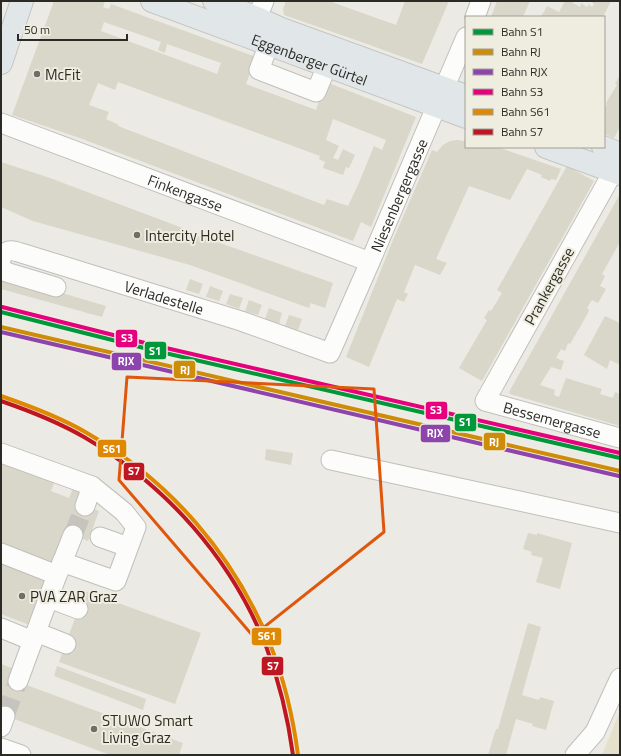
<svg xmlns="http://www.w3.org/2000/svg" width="621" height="756" viewBox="0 0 621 756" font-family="'Titillium Web',sans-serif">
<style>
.green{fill:#e4e0cb}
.building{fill:#d9d7c9;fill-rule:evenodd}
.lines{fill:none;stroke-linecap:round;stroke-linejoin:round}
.minor-tunnel{stroke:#c5c4be;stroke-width:19;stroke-dasharray:19 10;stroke-linecap:butt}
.minor-casing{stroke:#c1bfba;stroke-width:21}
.major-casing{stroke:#c5c5c2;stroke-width:24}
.minor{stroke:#fcfcfb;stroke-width:19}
.major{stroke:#e1e7e9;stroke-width:22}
.rail-1-casing{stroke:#efede0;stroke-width:7}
.rail-2-casing{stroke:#efede0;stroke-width:7}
.rail-3-casing{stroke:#efede0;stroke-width:7}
.rail-4-casing{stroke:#efede0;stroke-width:7}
.rail-5-casing{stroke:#efede0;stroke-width:7}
.rail-6-casing{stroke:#efede0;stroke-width:7}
.rail-1{stroke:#00983a;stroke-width:4}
.rail-2{stroke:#ce8d08;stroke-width:4}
.rail-3{stroke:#8e44ad;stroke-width:4}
.rail-4{stroke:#e6007e;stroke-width:4}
.rail-5{stroke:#df8804;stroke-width:4}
.rail-6{stroke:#be1622;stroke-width:4}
.marked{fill:none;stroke:#df570d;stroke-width:3;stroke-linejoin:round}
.poi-dot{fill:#6f6e68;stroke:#efede0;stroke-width:1.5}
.labels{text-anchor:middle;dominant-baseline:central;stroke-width:4;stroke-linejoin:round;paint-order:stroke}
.street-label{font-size:15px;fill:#2b2b26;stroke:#efede0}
.poi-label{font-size:15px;fill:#2b2b26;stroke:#efede0;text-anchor:start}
.line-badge{stroke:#efede0;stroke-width:1.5}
.badge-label{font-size:11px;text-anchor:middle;font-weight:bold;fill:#fff}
</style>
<rect width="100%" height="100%" fill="#eceae4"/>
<polygon class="green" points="620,711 620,755 602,755"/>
<g class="building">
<path d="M 54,1 L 105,1 L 103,7 L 109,9 L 111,4 L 256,57 L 246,84 L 316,110 L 326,82 L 416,117 L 371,227 L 361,222 L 353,241 L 77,137 L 12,115 ZM 104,22 L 161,42 L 158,50 L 165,53 L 167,44 L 221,63 L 217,74 L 101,31 ZM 118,82 L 320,156 L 319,159 L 325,162 L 323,168 L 343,175 L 346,167 L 349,168 L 355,155 L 343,149 L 338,160 L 333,158 L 339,146 L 326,140 L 333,119 L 386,140 L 382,150 L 374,146 L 358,185 L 348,206 L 327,199 L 324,205 L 118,126 L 119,125 L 106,119 L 109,112 L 89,105 L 98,83 L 115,90 Z"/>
<polygon points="286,1 329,1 396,25 405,1 449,1 422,64 367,44 284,15 283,9"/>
<polygon points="497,1 530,1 523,17 491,17"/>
<polygon points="565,1 570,1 580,7 581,3 587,7 589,4 592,7 594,4 591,1 611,1 603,17 541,17 547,6 559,12"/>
<polygon points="620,75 620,127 614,138 604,134 604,109 607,104 606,103 617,85 615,84"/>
<polygon points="466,136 466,147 497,147 561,169 556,180 551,179 550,181 541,177 542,175 527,169 510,200 469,186 436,259 447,263 440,275 415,265 404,292 408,294 404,302 397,299 369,367 346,357 393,240 432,150 437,152 443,145 450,141 457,140 464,141"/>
<polygon points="1,162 50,178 180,227 190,231 189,233 200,237 200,236 333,283 325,308 311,303 309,308 190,265 33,221 1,207"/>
<polygon points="567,166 594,181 482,381 459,368 487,320 484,318 489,310 491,311 502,293 497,290"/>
<polygon points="620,194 620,242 602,274 605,276 600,286 606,289 598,303 592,300 587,308 589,310 588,313 570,344 568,343 565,351 561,349 556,358 564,361 561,370 551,367 540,385 555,390 554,395 559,397 566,378 602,389 600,394 613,398 615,392 620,394 620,426 510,394 509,392"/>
<polygon points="1,275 106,306 102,317 1,289"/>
<polygon points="190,279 203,284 199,294 186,290"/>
<polygon points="210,286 223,291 219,301 206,297"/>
<polygon points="230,294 243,298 239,309 226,304"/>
<polygon points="249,300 262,305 258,315 245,311"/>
<polygon points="269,308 282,313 279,324 265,319"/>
<polygon points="289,315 302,319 298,330 285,326"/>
<polygon points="605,316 620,323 620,365 610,360 607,369 584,355"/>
<polygon points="266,449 293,453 291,465 265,460"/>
<polygon points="1,458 56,478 51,491 69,498 75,483 87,487 81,504 99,511 88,541 69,533 57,566 1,544 1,512 2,510 1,510"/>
<polygon points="528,533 537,535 537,533 572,543 560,589 536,582 543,558 531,555 532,552 523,549"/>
<polygon points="1,560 51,579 32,626 1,614"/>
<polygon points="85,591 201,633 175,704 59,662"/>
<polygon points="528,623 541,627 522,695 539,700 540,697 554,701 546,730 532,726 533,724 516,719 506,755 488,755 496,729 498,729"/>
<polygon points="1,664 17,670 13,680 183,743 179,755 110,755 1,714"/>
<polygon points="57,666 146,699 143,710 54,676"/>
</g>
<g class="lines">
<g class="minor-tunnel">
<polyline points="73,535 85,506"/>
<polyline points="5,716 18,681"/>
</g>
<defs>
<g id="minor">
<polyline points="475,17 481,1"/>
<polyline points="257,18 264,1"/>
<polyline points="269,44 259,70 316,92 327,66"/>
<path id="s1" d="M 1,123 L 370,262"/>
<path id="s2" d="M 613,172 L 485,401 L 620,438"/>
<path id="s3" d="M 1,259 C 4,251 10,249 18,252 L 241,321 L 330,353 L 370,262 L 466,37"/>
<polyline points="1,267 6,272 56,287"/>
<polyline points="1,453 92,486 85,506"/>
<polyline points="331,460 620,523"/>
<polyline points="100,537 128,547"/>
<polyline points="1,553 57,575 18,681"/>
<polyline points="62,562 116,581 136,527 124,512 92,486"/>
<polyline points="58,573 73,535"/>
<polyline points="49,598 78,609"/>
<polyline points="1,628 33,641"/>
<polyline points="36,632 66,644"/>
<polyline points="1,727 5,716"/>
<polyline points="1,748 21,755"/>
<polyline points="575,755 595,732 620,678"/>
</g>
<g id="major">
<path id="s4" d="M 152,1 L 466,117"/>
<polyline points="214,1 257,18 279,28 466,96"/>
<polyline points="1,63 22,1"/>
<polyline points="546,147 620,174"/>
<polyline points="603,147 620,154"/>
</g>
</defs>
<use href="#minor" class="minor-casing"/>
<use href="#major" class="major-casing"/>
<use href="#minor" class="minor"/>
<use href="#major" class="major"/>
<defs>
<polyline id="rail-1" points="1,312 152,350 620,458"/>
<polyline id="rail-2" points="1,327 620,471"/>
<polyline id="rail-3" points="1,332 619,476"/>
<polyline id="rail-4" points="2,307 153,345 620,453"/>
<path id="rail-5" d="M 1,396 C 30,406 60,417 87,433 C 170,481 234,555 270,644 C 284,679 293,717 298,755"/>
<path id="rail-6" d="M 1,401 C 30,411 58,422 84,437 C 166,485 231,558 266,646 C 279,681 288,718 293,755"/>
</defs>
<use href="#rail-1" class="rail-1-casing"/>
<use href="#rail-2" class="rail-2-casing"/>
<use href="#rail-3" class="rail-3-casing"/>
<use href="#rail-4" class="rail-4-casing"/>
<use href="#rail-5" class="rail-5-casing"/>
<use href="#rail-6" class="rail-6-casing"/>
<use href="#rail-1" class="rail-1"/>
<use href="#rail-2" class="rail-2"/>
<use href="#rail-3" class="rail-3"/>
<use href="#rail-4" class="rail-4"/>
<use href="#rail-5" class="rail-5"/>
<use href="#rail-6" class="rail-6"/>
</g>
<path class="marked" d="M 127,377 L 374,389 L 384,532 L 253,636 L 119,480 Z"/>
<g class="poi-dot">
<circle cx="37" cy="74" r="4"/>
<circle cx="137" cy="235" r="4"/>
<circle cx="22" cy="596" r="4"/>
<circle cx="94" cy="729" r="4"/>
</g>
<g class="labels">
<g class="street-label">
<text stroke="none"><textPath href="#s4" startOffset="168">Eggenberger Gürtel</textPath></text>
<text stroke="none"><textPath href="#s1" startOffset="197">Finkengasse</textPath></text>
<text stroke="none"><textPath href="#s3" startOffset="521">Niesenbergergasse</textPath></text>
<text transform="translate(549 286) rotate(-61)">Prankergasse</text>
<text stroke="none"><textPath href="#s3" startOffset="174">Verladestelle</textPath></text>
<text stroke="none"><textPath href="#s2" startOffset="332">Bessemergasse</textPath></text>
</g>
<g class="poi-label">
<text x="45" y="74">McFit</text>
<text x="145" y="235">Intercity Hotel</text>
<text x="30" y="596">PVA ZAR Graz</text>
<text x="102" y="720">STUWO Smart<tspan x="102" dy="17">Living Graz</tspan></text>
</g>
</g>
<g class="line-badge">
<rect x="115" y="329" width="23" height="19" rx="4" fill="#e6007e"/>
<rect x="144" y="341" width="23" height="19" rx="4" fill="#00983a"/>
<rect x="111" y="352" width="31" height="19" rx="4" fill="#8e44ad"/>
<rect x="173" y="360" width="23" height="19" rx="4" fill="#ce8d08"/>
<rect x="425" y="401" width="23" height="19" rx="4" fill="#e6007e"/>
<rect x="454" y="413" width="23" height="19" rx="4" fill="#00983a"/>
<rect x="420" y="424" width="31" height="19" rx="4" fill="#8e44ad"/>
<rect x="483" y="432" width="23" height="19" rx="4" fill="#ce8d08"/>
<rect x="97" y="439" width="30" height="19" rx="4" fill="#df8804"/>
<rect x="123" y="462" width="22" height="19" rx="4" fill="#be1622"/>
<rect x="251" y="627" width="31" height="19" rx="4" fill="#df8804"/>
<rect x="261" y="656" width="23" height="20" rx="4" fill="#be1622"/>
</g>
<g class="badge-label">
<text x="127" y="342">S3</text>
<text x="155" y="355">S1</text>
<text x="126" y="365">RJX</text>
<text x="185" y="374">RJ</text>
<text x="436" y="414">S3</text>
<text x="465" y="426">S1</text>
<text x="435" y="437">RJX</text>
<text x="494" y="446">RJ</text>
<text x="112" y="453">S61</text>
<text x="134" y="475">S7</text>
<text x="267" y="640">S61</text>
<text x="273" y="670">S7</text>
</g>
<rect width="621" height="756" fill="none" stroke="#2b2b26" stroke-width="4"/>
<rect x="465" y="16" width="140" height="132" fill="#efede0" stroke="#a19f96"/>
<rect x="473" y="29" width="20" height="6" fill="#00983a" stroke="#a19f96"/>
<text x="501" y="36" font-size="12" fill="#2b2b26">Bahn S1</text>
<rect x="473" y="49" width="20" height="6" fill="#ce8d08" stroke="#a19f96"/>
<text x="501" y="56" font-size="12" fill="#2b2b26">Bahn RJ</text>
<rect x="473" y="69" width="20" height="6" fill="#8e44ad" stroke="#a19f96"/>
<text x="501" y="76" font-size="12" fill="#2b2b26">Bahn RJX</text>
<rect x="473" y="89" width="20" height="6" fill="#e6007e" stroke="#a19f96"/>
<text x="501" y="96" font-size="12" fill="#2b2b26">Bahn S3</text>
<rect x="473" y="109" width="20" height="6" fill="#df8804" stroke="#a19f96"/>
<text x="501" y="116" font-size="12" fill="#2b2b26">Bahn S61</text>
<rect x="473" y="129" width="20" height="6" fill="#be1622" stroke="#a19f96"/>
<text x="501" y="136" font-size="12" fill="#2b2b26">Bahn S7</text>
<path d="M18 34v6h109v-6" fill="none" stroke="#2b2b26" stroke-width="2"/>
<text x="24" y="34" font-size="12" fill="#2b2b26" stroke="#efede0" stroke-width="3" paint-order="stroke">50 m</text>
</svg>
